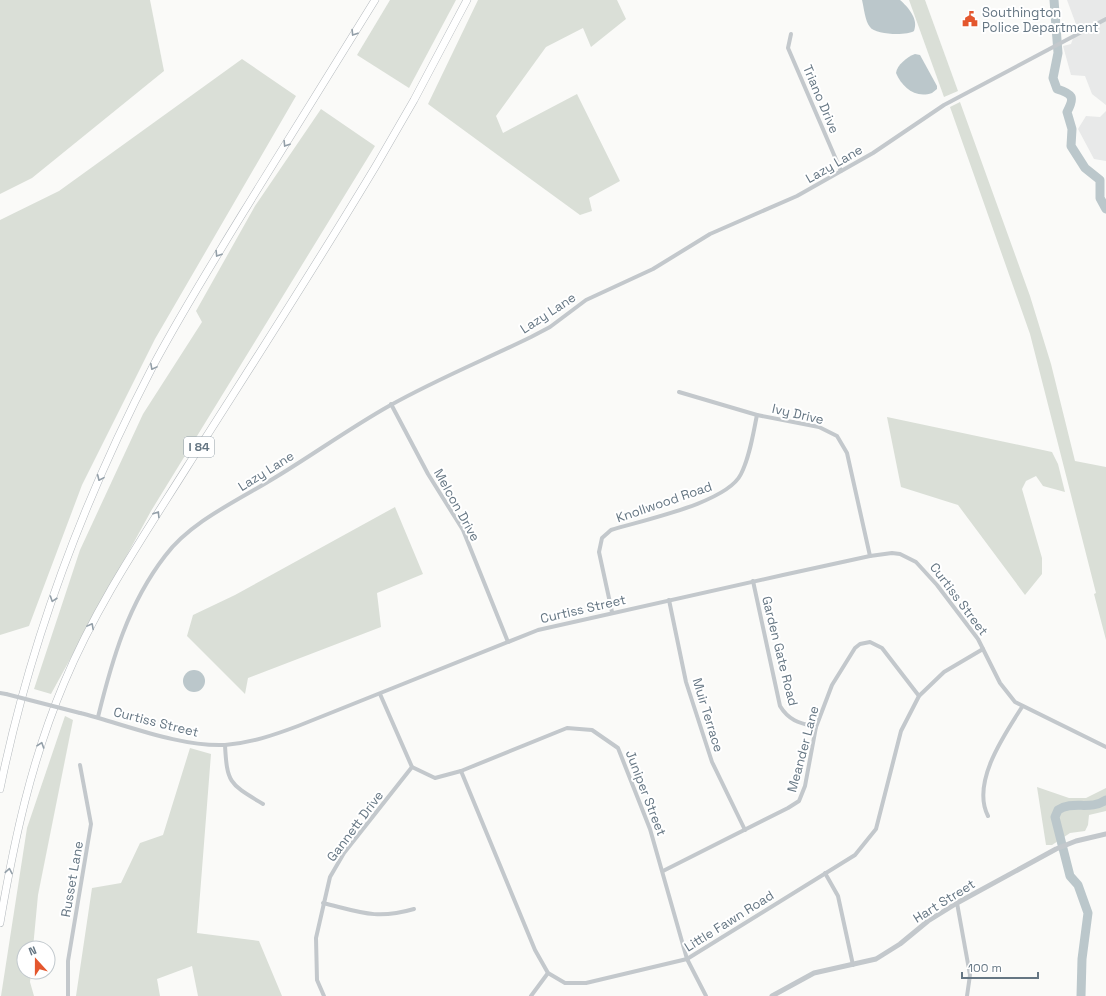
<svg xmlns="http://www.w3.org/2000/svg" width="1106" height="996" viewBox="0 0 1106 996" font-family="'Space Grotesk',sans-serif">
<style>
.built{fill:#e8e9e9}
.green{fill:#dadfd7}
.water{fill:#bbc7cb}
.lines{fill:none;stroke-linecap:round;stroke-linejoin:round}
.river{stroke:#bbc7cb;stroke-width:9}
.motorway-casing{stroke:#b4b9bd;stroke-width:8}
.minor{stroke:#c3c8cc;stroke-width:4}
.tertiary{stroke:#c3c8cc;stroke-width:5}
.motorway{stroke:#fff;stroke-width:7}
.minor-bridge{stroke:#c3c8cc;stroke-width:4}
.oneway{stroke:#939fa8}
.labels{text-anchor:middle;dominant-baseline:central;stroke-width:4;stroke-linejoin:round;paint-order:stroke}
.shield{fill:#fff;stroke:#939fa8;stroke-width:1}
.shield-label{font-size:12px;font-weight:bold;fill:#657683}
.poi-label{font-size:13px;fill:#657683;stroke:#fff;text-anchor:start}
.street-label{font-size:13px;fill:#657683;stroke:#fff}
</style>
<rect width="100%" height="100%" fill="#fafaf8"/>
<g class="built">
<polygon points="1067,0 1106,0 1106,105 1092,94 1085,76 1071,75 1063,46 1071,44 1077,27"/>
<polygon points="1106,111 1106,161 1094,159 1078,129 1086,116 1100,117"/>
</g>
<g class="green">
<polygon points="0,0 150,0 164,71 32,178 0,194"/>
<polygon points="390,0 456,0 409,88 357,55"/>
<polygon points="478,0 617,0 626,19 591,47 583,28 546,47 496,116 503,133 577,94 620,181 589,198 592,211 580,215 428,104"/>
<polygon points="909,0 925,0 958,91 944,97"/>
<polygon points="242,59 296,96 155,339 82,485 29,626 0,635 0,220 59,191"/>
<polygon points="960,102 1030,296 1051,364 1075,461 1106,467 1106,640 1094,594 1096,593 1030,334 950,107"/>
<polygon points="321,109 375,146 151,511 51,694 34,689 80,550 143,414 202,322 196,311 255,206"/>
<polygon points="887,417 1052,452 1058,464 1065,492 1043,486 1036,476 1026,481 1022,489 1042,558 1042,574 1025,595 958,505 901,487"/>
<polygon points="395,507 423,574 377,593 381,627 248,678 245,694 187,636 193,615 235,595"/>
<polygon points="65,716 73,720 38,895 33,948 24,948 24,972 31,972 30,982 34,996 1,996 27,828"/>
<polygon points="190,748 211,754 197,933 259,941 282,996 198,996 192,966 157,979 160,996 76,996 92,888 121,883 140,843 163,835"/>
<polygon points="1037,787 1069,798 1086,798 1106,788 1106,811 1089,815 1088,825 1085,831 1070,833 1052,845 1046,845"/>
</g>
<g class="water">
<path d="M 862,0 L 900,0 C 908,7 919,19 914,31 C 907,36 875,35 870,27 C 865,21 864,8 862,0 Z"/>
<path d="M 915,54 L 920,55 L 937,86 L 937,89 L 932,93 C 915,99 902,87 896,73 C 897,65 907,57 915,54 Z"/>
<circle cx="194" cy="681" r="11"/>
</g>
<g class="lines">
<g class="river">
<path d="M 1054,0 L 1058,53 L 1053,78 L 1057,89 C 1073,94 1075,97 1067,112 L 1072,129 L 1071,146 L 1085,168 L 1100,180 L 1100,198 L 1106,209"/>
<path d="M 1081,996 L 1082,959 L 1088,913 L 1078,885 L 1070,876 L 1055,817 L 1058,810 C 1073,800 1090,811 1106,800"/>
</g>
<defs>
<g id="motorway">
<path d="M 0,789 C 30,642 84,499 153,366 C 184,308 219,252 254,195 C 294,130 335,65 375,0"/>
<path d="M 0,923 C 14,841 31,761 64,683 C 96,606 143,537 187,467 C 251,366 316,266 377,164 L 414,100 L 467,0"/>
</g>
</defs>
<use href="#motorway" class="motorway-casing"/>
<g class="minor">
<polyline points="791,34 788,48 841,171"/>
<polyline points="679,392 757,415 819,427 837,436 847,453 870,556"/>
<polyline points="391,404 428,474 463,530 508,642"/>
<path d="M 753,581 L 780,706 C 789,721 800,723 816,727"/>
<polyline points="669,600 686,682 712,762 745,830"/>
<path d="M 612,612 L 599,552 L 602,538 L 611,530 C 643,520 727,503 741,474 C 750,456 753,434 757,415"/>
<polyline points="0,693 6,694"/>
<polyline points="380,694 412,767 435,778 461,771 567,728 592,730 618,748 650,829 687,959 706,996"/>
<path d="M 80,713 C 124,724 179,747 225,745 C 251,743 274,735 298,726 L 538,630 L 783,575 L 870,556 L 892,553 L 900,554 L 916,562 L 937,585 L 978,639 L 1000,683 L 1015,702 L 1106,747"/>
<path d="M 98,717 C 112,660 128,604 165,556 C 191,521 239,500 276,477 C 314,454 350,428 389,406 C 435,380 484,360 531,337 L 550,327 L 586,300 L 653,269 L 710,234 L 797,196 L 873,153 L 944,105 L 1106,19"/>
<path d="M 225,745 C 227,784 230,784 263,804"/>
<polyline points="461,771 535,950 548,973 565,983 586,983 687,959 855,855 876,829 901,731 919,696 944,672 983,649"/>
<path d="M 988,816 C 971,783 1004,735 1022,707"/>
<polyline points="663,871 788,808 799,801 805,786 816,727 832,685 855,648 860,644 870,642 882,648 919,696"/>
<polyline points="825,873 838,896 853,965"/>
<path d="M 323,903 C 360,912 376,920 414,909"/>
<polyline points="957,903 970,975 967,996"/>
<polyline points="68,996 68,961 91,824 80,765"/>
<polyline points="324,996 317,980 316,938 330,877 344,853 412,767"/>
<polyline points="531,996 548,973"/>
</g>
<polyline class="tertiary" points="772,996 814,973 876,959 900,944 928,921 957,903 1056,849 1076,841 1106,834"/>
<use href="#motorway" class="motorway"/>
<polyline class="minor-bridge" points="6,694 80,713"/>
</g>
<defs><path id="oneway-chevron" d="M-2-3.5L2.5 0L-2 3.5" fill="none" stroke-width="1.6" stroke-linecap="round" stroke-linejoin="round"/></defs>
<g class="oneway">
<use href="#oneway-chevron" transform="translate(354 33) rotate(122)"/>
<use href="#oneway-chevron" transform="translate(286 144) rotate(122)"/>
<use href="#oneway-chevron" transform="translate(218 254) rotate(122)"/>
<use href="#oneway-chevron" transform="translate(153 367) rotate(118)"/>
<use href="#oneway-chevron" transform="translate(100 478) rotate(114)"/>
<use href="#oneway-chevron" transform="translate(157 514) rotate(-58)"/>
<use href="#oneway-chevron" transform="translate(53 599) rotate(109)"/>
<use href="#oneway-chevron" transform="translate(91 626) rotate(-62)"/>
<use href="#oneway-chevron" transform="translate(41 745) rotate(-71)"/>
<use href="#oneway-chevron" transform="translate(9 871) rotate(-80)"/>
</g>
<defs>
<symbol id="civic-bare" viewBox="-9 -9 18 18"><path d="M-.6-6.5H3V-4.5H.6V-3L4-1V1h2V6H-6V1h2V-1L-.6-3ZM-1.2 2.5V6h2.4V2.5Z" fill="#e4572e" stroke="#fff" stroke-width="2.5" paint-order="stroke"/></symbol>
</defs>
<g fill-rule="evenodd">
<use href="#civic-bare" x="959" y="8" width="22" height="22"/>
</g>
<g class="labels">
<rect class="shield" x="184" y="437" width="30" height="20" rx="3"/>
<g class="shield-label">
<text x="199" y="447">I 84</text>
</g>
<g class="poi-label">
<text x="982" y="12">Southington<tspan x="982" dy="15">Police Department</tspan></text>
</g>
<g class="street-label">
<text transform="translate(821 99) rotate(67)">Triano Drive</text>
<text transform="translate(834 164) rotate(-30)">Lazy Lane</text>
<text transform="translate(548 313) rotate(-33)">Lazy Lane</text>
<text transform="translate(798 414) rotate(13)">Ivy Drive</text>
<text transform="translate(266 471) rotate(-32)">Lazy Lane</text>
<text transform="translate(664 502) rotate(-19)">Knollwood Road</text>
<text transform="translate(457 505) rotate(61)">Melcon Drive</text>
<text transform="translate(959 599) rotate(53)">Curtiss Street</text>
<text transform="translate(583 609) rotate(-13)">Curtiss Street</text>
<text transform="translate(780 651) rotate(76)">Garden Gate Road</text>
<text transform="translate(708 715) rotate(73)">Muir Terrace</text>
<text transform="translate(156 722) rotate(14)">Curtiss Street</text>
<text transform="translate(803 749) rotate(-75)">Meander Lane</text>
<text transform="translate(646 793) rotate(69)">Juniper Street</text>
<text transform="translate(355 826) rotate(-53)">Gannett Drive</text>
<text transform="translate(72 879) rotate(-80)">Russet Lane</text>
<text transform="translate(944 901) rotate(-32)">Hart Street</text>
<text transform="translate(729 921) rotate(-32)">Little Fawn Road</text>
</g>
</g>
<g transform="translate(36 960) rotate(339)"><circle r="19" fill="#ffffff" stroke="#c1c8cd"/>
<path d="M0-3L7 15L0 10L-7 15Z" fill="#e4572e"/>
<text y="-6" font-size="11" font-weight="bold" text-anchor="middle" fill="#657683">N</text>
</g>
<path d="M962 972v6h76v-6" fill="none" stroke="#657683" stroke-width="2"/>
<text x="968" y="972" font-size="12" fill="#657683" stroke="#ffffff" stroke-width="3" paint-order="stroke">100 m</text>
</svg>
